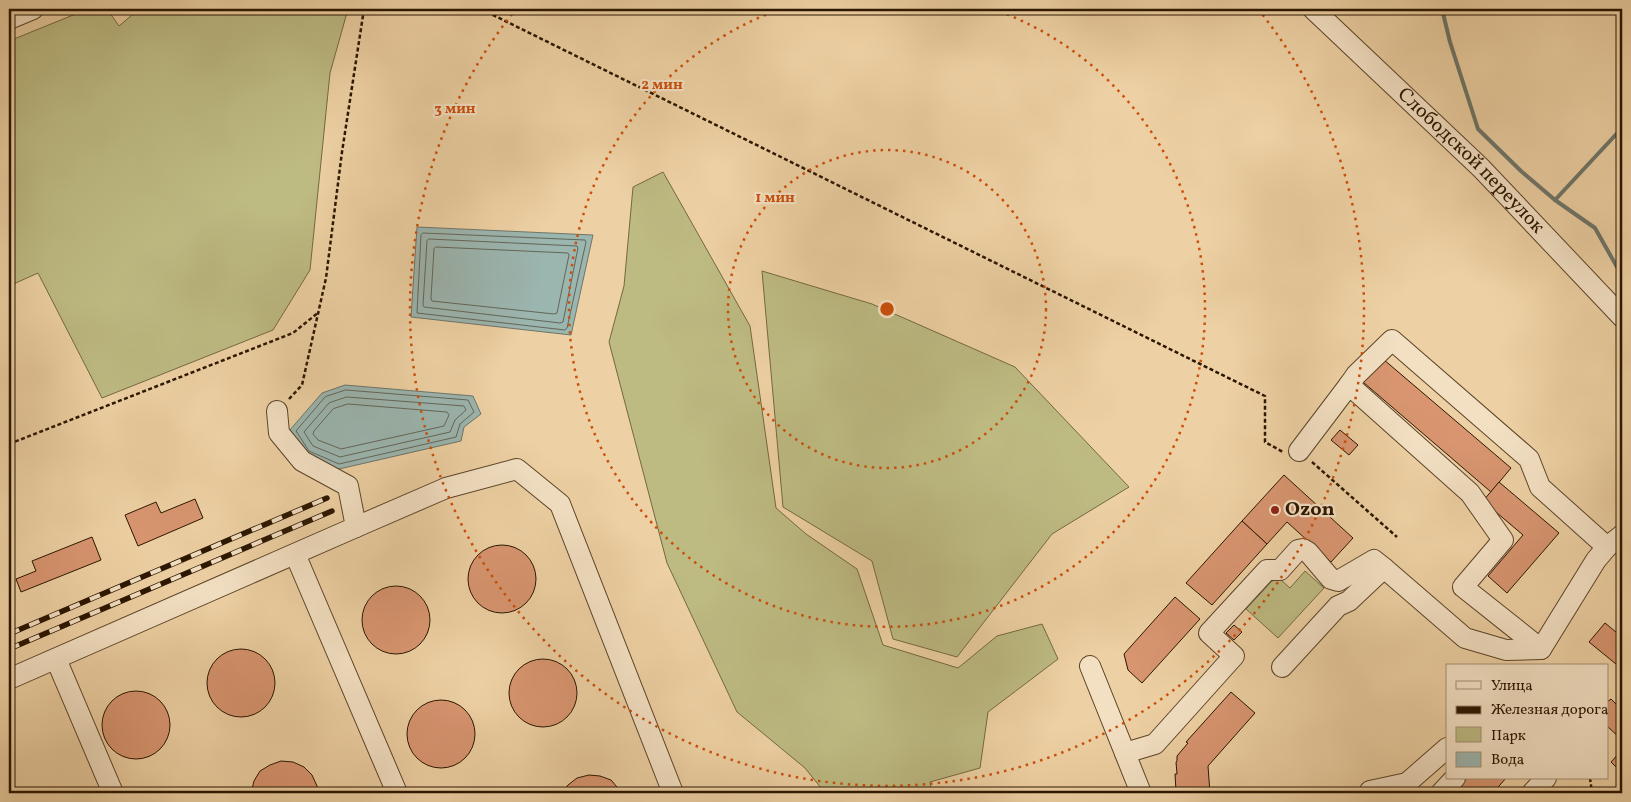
<svg xmlns="http://www.w3.org/2000/svg" width="1631" height="802" viewBox="0 0 1631 802" font-family="Vollkorn,serif">
<style>
.green{fill:#bdba82;stroke:#746841}
.water{fill:#9bb5af;stroke:#6e7569}
.lines{fill:none;stroke-linecap:round;stroke-linejoin:round}
.shore{stroke:#636658;stroke-width:1}
.stream{stroke:#6e7569;stroke-width:4}
.building{fill:#d89570;stroke:#2b1600}
.minor-casing{stroke:#5c4429;stroke-width:22}
.path{stroke:#2b1600;stroke-width:2.5;stroke-dasharray:4 2.5;stroke-linecap:butt}
.minor{stroke:#f3e0c3;stroke-width:20}
.rail-casing{stroke:#2b1600;stroke-width:5.5}
.rail{stroke:#f3e0c3;stroke-width:4;stroke-dasharray:11;stroke-linecap:butt}
.ring{fill:none;stroke:#cc4f0a;stroke-width:2.5;stroke-dasharray:2.5 5}
.poi-dot{fill:#8f2418;stroke:#f3e0c3;stroke-width:2}
.labels{text-anchor:middle;dominant-baseline:central;stroke-width:4.5;stroke-linejoin:round;paint-order:stroke}
.street-label{font-size:20px;fill:#2b1600;stroke:#f3e0c3}
.poi-label{font-size:20px;font-weight:bold;fill:#2b1600;stroke:#f3e0c3;text-anchor:start}
.centre{fill:#cc4f0a;stroke:#f3e0c3;stroke-width:2.5}
.ring-label{font-size:15px;text-anchor:middle;font-weight:bold;fill:#cc4f0a;stroke:#f3e0c3;stroke-width:4.5;stroke-linejoin:round;paint-order:stroke}
</style>
<rect width="100%" height="100%" fill="#edd0a3"/>
<filter id="stains"><feTurbulence type="fractalNoise" baseFrequency=".004" numOctaves="4"/><feColorMatrix values="0 0 0 0 .2 0 0 0 0 .09 0 0 0 0 .02 0 0 0 .5 -.17"/></filter>
<radialGradient id="worn" r=".72"><stop offset=".6" stop-color="#630" stop-opacity="0"/><stop offset="1" stop-color="#630" stop-opacity=".3"/></radialGradient>
<g class="green">
<polygon points="88,9 107,9 119,26 139,9 348,9 330,73 310,270 273,330 102,398 38,273 9,286 9,41"/>
<polygon points="663,172 750,326 776,508 806,534 857,569 883,645 958,668 997,636 1042,624 1058,659 988,712 980,768 930,782 932,793 825,793 805,768 737,712 667,563 609,342 624,286 633,187"/>
<polygon points="762,271 872,304 1015,367 1129,487 1052,534 957,657 893,639 872,561 783,507"/>
<polygon points="1305,571 1324,588 1278,638 1246,609 1272,581 1280,579 1290,588"/>
</g>
<g class="water">
<polygon points="417,227 593,235 571,335 411,317"/>
<polygon points="345,385 473,396 481,414 464,427 461,441 339,469 305,455 289,431 322,393"/>
</g>
<g class="lines">
<g class="shore">
<polygon points="423,233 585,240 586,242 567,328 565,330 417,313 421,235"/>
<polygon points="429,239 577,246 578,248 563,322 560,323 424,307 423,305 427,241"/>
<polygon points="436,247 568,253 569,255 557,313 554,314 432,301 431,298 434,249"/>
<polygon points="346,390 468,400 474,412 460,424 456,437 339,464 309,451 296,431 325,397"/>
<polygon points="347,397 464,406 466,410 455,420 450,432 340,457 313,446 304,432 329,403"/>
<polygon points="348,404 447,412 449,415 444,426 341,449 318,440 313,434 314,431 333,409"/>
</g>
<g class="stream">
<polyline points="1442,9 1450,42 1478,129 1521,171 1555,200 1595,228 1617,267"/>
<polyline points="1555,200 1622,128"/>
</g>
</g>
<g class="building">
<polygon points="1383,359 1511,468 1491,492 1363,382"/>
<polygon points="1340,430 1358,445 1349,455 1331,440"/>
<polygon points="1284,475 1353,538 1331,562 1287,522 1267,544 1242,521"/>
<polygon points="1499,482 1559,533 1507,593 1488,576 1523,535 1483,501"/>
<polygon points="195,499 203,518 138,546 125,515 156,502 161,513"/>
<polygon points="1242,521 1267,544 1212,605 1186,583"/>
<polygon points="92,537 101,560 21,592 16,579 36,571 32,561"/>
<circle cx="502" cy="579" r="34"/>
<circle cx="396" cy="620" r="34"/>
<polygon points="1175,597 1200,619 1142,683 1128,670 1124,654"/>
<polygon points="1605,623 1622,637 1622,669 1589,642"/>
<polygon points="1234,625 1242,632 1234,640 1226,633"/>
<circle cx="241" cy="683" r="34"/>
<circle cx="543" cy="693" r="34"/>
<circle cx="136" cy="725" r="34"/>
<polygon points="1231,692 1255,713 1208,766 1210,793 1178,793 1178,791 1176,791 1175,774 1177,774 1176,762 1177,761 1177,756 1188,743 1186,742"/>
<polygon points="1611,699 1622,710 1622,740 1607,726 1607,702"/>
<circle cx="441" cy="734" r="34"/>
<polygon points="1622,750 1622,773 1611,762"/>
<polygon points="281,761 293,762 304,767 312,775 317,786 318,793 251,793 254,781 260,771 270,765"/>
<polygon points="589,775 600,776 611,780 622,793 562,793 568,785 577,778"/>
<polygon points="1467,778 1506,778 1493,793 1454,793"/>
</g>
<g class="lines">
<defs>
<g id="minor">
<path id="s1" d="M 1313,9 L 1481,168 L 1622,317"/>
<polyline points="9,19 33,9"/>
<polyline points="1349,385 1356,375 1392,340 1529,459 1540,487 1607,547"/>
<polyline points="1299,451 1349,385 1470,493 1503,540 1463,587 1541,649 1596,560 1607,547 1622,535"/>
<polyline points="356,527 446,488 517,469 560,504 673,793"/>
<polyline points="295,554 397,793"/>
<polyline points="56,659 113,793"/>
<polyline points="1090,666 1141,793"/>
<polyline points="1282,667 1338,606 1349,601 1384,568 1465,638 1506,650 1541,649"/>
<polyline points="9,679 356,527 348,486 302,461 279,433 277,411"/>
<polyline points="1125,753 1155,744 1234,656 1209,633 1267,570 1280,570 1298,550 1303,549 1308,552 1331,579 1338,581 1374,560 1384,568"/>
<polyline points="1370,791 1407,783 1447,748"/>
<polyline points="1441,793 1455,778"/>
<polyline points="1532,793 1546,778"/>
</g>
</defs>
<use href="#minor" class="minor-casing"/>
<g class="path">
<polyline points="481,9 1265,396 1265,442 1283,452"/>
<polyline points="289,399 302,385 326,278 342,152 364,9"/>
<polyline points="9,444 293,333 319,312"/>
<polyline points="1312,462 1397,537"/>
<polyline points="1590,778 1592,793"/>
</g>
<use href="#minor" class="minor"/>
<defs>
<g id="rail">
<polyline points="9,634 327,498"/>
<polyline points="9,649 332,511"/>
</g>
</defs>
<use href="#rail" class="rail-casing"/>
<use href="#rail" class="rail"/>
</g>
<g class="ring">
<circle cx="887" cy="309" r="159"/>
<path d="M993 9A318 318 0 1 1 781 9"/>
<path d="M1258 9A477 477 0 1 1 516 9"/>
</g>
<circle class="poi-dot" cx="1275" cy="510" r="5"/>
<g class="labels">
<g class="street-label">
<text stroke="none"><textPath href="#s1" startOffset="219">Слободской переулок</textPath></text>
</g>
<g class="poi-label">
<text x="1285" y="510">Ozon</text>
</g>
</g>
<circle cx="887" cy="309" r="8" class="centre"/>
<g class="ring-label">
<text x="662" y="89">2 мин</text>
<text x="455" y="113">3 мин</text>
<text x="775" y="202">1 мин</text>
</g>
<rect width="1631" height="802" fill="none" stroke="#edd0a3" stroke-width="30"/>
<rect x="10" y="10" width="1611" height="782" fill="none" stroke="#2b1600" stroke-width="2.5"/>
<rect x="15" y="15" width="1601" height="772" fill="none" stroke="#2b1600"/>
<rect x="1446" y="664" width="162" height="115" fill="#f3e0c3" stroke="#a38f75"/>
<rect x="1456" y="681" width="25" height="8" fill="#f3e0c3" stroke="#a38f75"/>
<text x="1491" y="690" font-size="15" fill="#2b1600">Улица</text>
<rect x="1456" y="706" width="25" height="8" fill="#2b1600" stroke="#a38f75"/>
<text x="1491" y="714" font-size="15" fill="#2b1600">Железная дорога</text>
<rect x="1456" y="727" width="25" height="15" fill="#bdba82" stroke="#a38f75"/>
<text x="1491" y="740" font-size="15" fill="#2b1600">Парк</text>
<rect x="1456" y="752" width="25" height="15" fill="#9bb5af" stroke="#a38f75"/>
<text x="1491" y="764" font-size="15" fill="#2b1600">Вода</text>
<rect width="100%" height="100%" filter="url(#stains)"/>
<rect width="100%" height="100%" fill="url(#worn)"/>
</svg>
